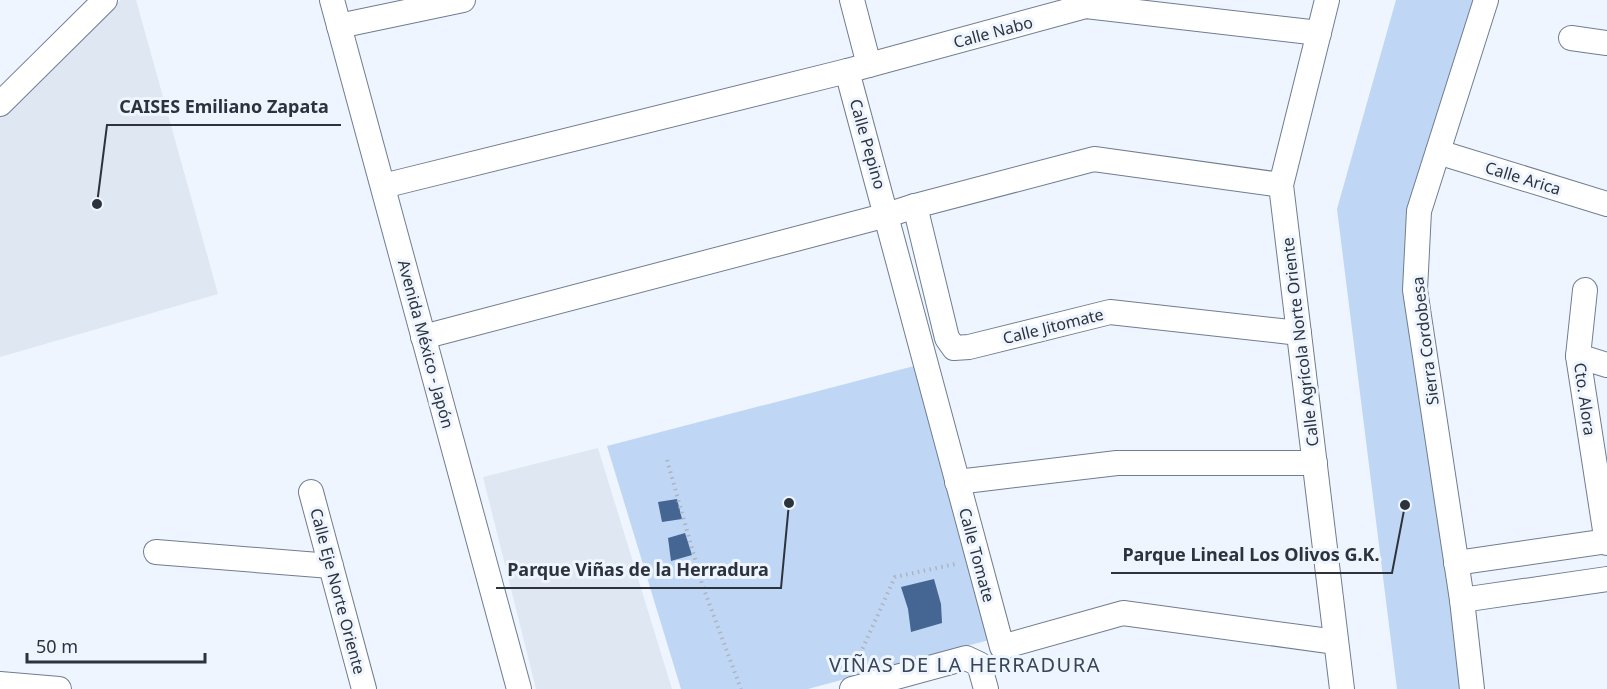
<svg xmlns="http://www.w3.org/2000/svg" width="1607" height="689" viewBox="0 0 1607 689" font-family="'Noto Sans',sans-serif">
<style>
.built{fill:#dfe7f2}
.green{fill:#bfd6f5}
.building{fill:#456592}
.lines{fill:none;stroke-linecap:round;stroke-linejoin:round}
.minor-casing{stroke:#6f7d91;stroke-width:26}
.path{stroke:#aeb4bd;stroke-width:4;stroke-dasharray:1.5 4.5;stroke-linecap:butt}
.minor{stroke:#fff;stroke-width:24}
.labels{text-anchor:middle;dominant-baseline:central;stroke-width:6;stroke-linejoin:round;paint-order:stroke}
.street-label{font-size:16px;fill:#2d333c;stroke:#eef5fe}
.quarter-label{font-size:20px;letter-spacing:1.5px;fill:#384557;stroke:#eef5fe}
.leader{fill:none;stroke:#2d333c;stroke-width:2}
.callout-dot{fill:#2d333c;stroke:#eef5fe;stroke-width:2}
.callout-label{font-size:18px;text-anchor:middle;font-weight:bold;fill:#2d333c;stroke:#eef5fe;stroke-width:6;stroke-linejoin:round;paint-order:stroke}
</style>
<rect width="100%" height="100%" fill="#eef5fe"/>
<g class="built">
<polygon points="121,0 136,0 218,294 0,357 0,114"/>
<polygon points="598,448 672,689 536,689 483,477"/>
</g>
<g class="green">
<polygon points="1396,0 1476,0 1408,212 1414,321 1461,689 1397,689 1337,209"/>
<polygon points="918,365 989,640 808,689 681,689 607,446"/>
</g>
<g class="building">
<polygon points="677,499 682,519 662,522 658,502"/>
<polygon points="685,533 692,555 671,561 668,538"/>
<polygon points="934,579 941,604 942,623 911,632 908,609 901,587"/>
</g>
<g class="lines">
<defs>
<g id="minor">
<polyline points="332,0 519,689"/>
<polyline points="852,0 869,65"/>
<polyline points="1327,0 1281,185 1342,689"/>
<polyline points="339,26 463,0"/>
<polyline points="1571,38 1607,43"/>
<polyline points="847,71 1002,647 1123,613 1336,642"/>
<polyline points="0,104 105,0"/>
<polyline points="1438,152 1607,204"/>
<polyline points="383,186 847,71 1086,6 1319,33"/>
<polyline points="915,206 947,338 954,348 969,347 1110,312 1299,333"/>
<polyline points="1585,290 1578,356 1607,543"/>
<polyline points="423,337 887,215 915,206 1094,159 1281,185"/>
<polyline points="1578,356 1607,365"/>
<polyline points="957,482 1117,463 1315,463"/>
<polyline points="311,492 364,689"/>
<polyline points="156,552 331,566"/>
<polyline points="1456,563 1607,541"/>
<polyline points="1462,600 1607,579"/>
<polyline points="0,684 59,689"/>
<polyline points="852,689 966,658 979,664 986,689"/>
<polyline points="1472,689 1462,600 1415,290 1419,211 1486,0"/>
</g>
</defs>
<use href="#minor" class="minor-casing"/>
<g class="path">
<polyline points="667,460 702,584 741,689"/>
<polyline points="855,665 895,577 955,564"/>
</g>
<use href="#minor" class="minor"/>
</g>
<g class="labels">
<g class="street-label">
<text transform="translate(993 32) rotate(-15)">Calle Nabo</text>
<text transform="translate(868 144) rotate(74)">Calle Pepino</text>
<text transform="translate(1523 178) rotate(17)">Calle Arica</text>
<text transform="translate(1053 326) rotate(-14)">Calle Jitomate</text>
<text transform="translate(1425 341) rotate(-97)">Sierra Cordobesa</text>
<text transform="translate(1300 342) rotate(-97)">Calle Agrícola Norte Oriente</text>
<text transform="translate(426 344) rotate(75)">Avenida México - Japón</text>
<text transform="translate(1585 399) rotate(82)">Cto. Alora</text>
<text transform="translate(977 555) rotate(75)">Calle Tomate</text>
<text transform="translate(338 591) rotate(75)">Calle Eje Norte Oriente</text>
</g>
<g class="quarter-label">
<text x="965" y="664">VIÑAS DE LA HERRADURA</text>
</g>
</g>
<path class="leader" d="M97 204L107 125H341M1405 505L1392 573H1111M789 503L781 588H496"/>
<g class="callout-dot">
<circle cx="97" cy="204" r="6"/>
<circle cx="1405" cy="505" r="6"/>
<circle cx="789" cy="503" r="6"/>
</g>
<g class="callout-label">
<text x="224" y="113">CAISES Emiliano Zapata</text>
<text x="1251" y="561">Parque Lineal Los Olivos G.K.</text>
<text x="638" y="576">Parque Viñas de la Herradura</text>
</g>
<path d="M27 653v9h178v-9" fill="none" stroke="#2d333c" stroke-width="3"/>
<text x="36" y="653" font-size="18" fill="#2d333c" stroke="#eef5fe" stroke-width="4.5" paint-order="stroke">50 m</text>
</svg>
